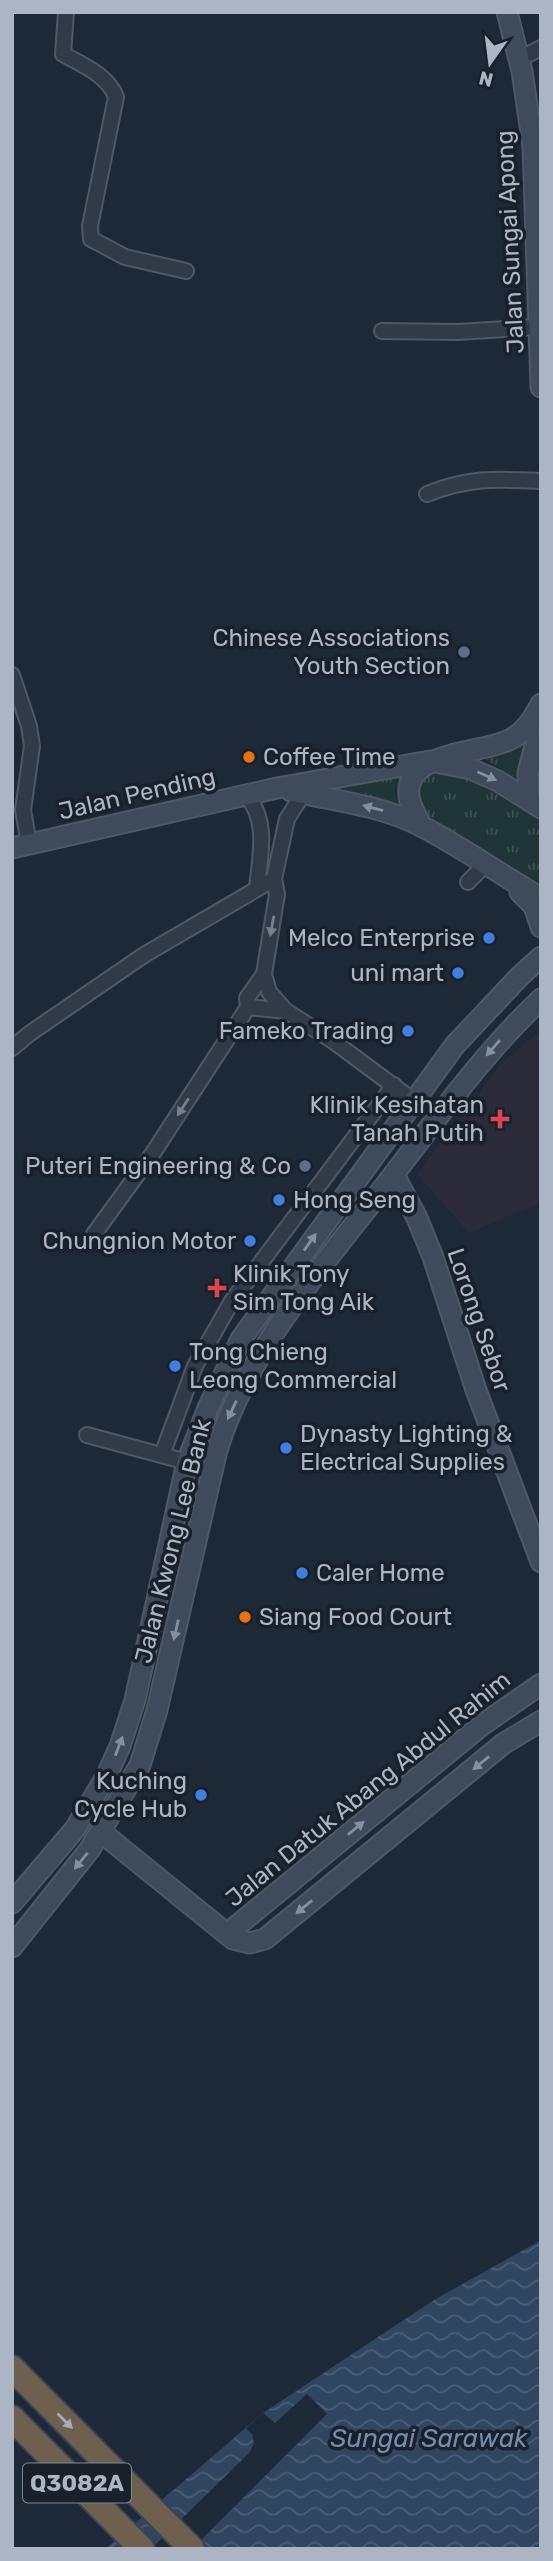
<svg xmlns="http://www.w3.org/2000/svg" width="553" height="2561" viewBox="0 0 553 2561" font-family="Rubik,sans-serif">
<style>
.medical{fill:#2b2a38}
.grass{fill:url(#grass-tufts)}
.water{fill:url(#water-waves)}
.pier{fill:#1e2937}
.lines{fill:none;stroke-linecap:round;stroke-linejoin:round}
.street-casing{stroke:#4f5865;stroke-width:18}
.secondary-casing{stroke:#4f5865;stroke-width:23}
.highway-casing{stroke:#3c4551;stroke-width:28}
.street{stroke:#313b47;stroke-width:14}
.secondary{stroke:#3f4a5a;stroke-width:19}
.highway{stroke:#6e604e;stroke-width:24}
.oneway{fill:#85909f}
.oneway2{fill:#747e8c}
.oneway3{fill:#a5acb8}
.service-dot{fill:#5c6f8a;stroke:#17202b;stroke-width:2.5}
.food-dot{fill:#e8710a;stroke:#17202b;stroke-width:2.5}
.shop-dot{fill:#3f7fe0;stroke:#17202b;stroke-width:2.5}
.health-dot{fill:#e0444e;stroke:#17202b;stroke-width:2.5}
.labels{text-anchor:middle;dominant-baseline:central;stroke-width:7;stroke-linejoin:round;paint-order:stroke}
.shield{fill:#17202b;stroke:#7f8896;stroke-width:2}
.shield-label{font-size:23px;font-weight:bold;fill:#abb5c4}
.street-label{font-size:24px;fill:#abb5c4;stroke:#17202b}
.poi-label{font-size:24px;fill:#abb5c4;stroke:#17202b;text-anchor:end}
.water-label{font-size:26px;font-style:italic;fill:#728daf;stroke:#17202b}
</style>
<defs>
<pattern id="grass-tufts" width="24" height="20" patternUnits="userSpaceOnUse" patternTransform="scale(1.75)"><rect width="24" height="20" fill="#203538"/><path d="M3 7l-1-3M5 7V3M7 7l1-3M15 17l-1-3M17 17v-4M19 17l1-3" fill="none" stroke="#3e5053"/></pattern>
<pattern id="water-waves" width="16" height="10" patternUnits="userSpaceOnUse" patternTransform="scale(1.75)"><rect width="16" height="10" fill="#30455f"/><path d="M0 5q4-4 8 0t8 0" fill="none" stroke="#4b5e74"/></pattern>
</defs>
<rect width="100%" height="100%" fill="#1e2937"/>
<polygon class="medical" points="541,1030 541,1202 469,1233 417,1174 501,1064"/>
<g class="grass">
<polygon points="532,735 521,781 481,756"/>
<path d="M 449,772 L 480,784 L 541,821 L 541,887 L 437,825 C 417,808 410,797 429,774 Z"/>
<polygon points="400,778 394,790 399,805 339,790 322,789"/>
</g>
<polygon class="water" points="541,2240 541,2549 105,2549 263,2413 434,2300"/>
<polygon class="pier" points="307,2394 327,2414 192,2549 151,2549 250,2452 254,2443 252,2434 246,2428 263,2413 275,2423"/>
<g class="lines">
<defs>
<g id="street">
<path d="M 66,12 L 63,54 C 82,65 108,75 116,97 L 90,226 L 91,239 L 125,257 L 186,271"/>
<polyline points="519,59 541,48"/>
<polyline points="382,331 458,332 537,327"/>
<path d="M 427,494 C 470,477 496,479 541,481"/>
<polyline points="12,675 29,726 32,746 23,810 29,844"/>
<path d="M 246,795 C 269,820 260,857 257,888"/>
<polyline points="468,882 485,865"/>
<polyline points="264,974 269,992 286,1011 333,1041 414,1101"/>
<polyline points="248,1007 286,1011"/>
<polyline points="12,1048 29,1034 144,955 274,879 287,819 303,794"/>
<polyline points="94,1234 153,1153 248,1007 247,998 264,974 277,894 274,879"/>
<polyline points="87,1435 187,1462"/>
<polyline points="162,1455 195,1366 232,1301 394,1085"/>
</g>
<g id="secondary">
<polyline points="507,12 522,71 533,146 541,387"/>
<path d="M 291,791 C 335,801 380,805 421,826 C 462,847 501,875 541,898"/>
<polyline points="529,800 528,773 538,734 540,711"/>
<path d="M 421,826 C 417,817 410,806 409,796 C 404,751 481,754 509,740 C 525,733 533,718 541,704"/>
<polyline points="12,848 277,788 430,761 471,769 498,781 541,808"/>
<polyline points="520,892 534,906 541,927"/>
<polyline points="394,1175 417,1218 433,1257 476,1390 541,1562"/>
<polyline points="101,1832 233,1939 250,1943 265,1939 503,1744 541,1721"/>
<polyline points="12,1903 75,1829 107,1775 120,1746 135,1700 187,1462 208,1408 241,1339 455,1045 520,976 541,957"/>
<polyline points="227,1934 482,1725 541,1684"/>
<path d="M 12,1947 L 90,1849 L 140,1765 L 157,1710 L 217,1450 C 249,1346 329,1259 394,1174 C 441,1113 485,1052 541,999"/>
</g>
<g id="highway">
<polyline points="12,2368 192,2549"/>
<polyline points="12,2418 142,2549"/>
</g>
</defs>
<use href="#street" class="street-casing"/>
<use href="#secondary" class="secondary-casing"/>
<use href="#highway" class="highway-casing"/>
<use href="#street" class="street"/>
<use href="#secondary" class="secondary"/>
<use href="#highway" class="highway"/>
</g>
<defs><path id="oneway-solid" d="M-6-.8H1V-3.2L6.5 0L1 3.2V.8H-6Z" transform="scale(1.75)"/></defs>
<g class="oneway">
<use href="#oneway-solid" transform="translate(487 776) rotate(24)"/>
<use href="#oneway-solid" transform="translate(373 808) rotate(-165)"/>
<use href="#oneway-solid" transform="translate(493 1048) rotate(131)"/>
<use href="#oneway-solid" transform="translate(310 1242) rotate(-55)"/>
<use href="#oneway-solid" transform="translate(232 1410) rotate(115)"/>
<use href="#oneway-solid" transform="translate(176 1630) rotate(103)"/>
<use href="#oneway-solid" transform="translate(119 1746) rotate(-69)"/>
<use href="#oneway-solid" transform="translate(481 1763) rotate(141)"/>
<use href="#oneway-solid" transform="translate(356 1828) rotate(-39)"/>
<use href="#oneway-solid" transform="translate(81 1861) rotate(129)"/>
<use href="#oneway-solid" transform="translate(304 1907) rotate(141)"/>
</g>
<g class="oneway2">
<use href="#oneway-solid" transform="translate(272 926) rotate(100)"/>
<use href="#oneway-solid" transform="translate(183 1107) rotate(123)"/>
</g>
<use class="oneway3" href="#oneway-solid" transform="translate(65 2421) rotate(45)"/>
<g class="service-dot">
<circle cx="464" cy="652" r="7"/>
<circle cx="305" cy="1166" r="7"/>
</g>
<g class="food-dot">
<circle cx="249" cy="757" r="7"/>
<circle cx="245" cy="1617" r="7"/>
</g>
<g class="shop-dot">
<circle cx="489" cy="938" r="7"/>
<circle cx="458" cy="973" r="7"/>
<circle cx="408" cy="1031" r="7"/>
<circle cx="279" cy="1200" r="7"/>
<circle cx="250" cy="1241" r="7"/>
<circle cx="175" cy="1366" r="7"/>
<circle cx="286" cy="1448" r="7"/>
<circle cx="302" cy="1573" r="7"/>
<circle cx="201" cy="1795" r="7"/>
</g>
<g class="health-dot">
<path d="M496.5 1108.5h7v7h7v7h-7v7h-7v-7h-7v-7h7z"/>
<path d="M213.5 1277.5h7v7h7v7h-7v7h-7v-7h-7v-7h7z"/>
</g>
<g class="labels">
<rect class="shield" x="23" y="2463.5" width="108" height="39" rx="5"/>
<g class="shield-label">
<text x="77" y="2483">Q3082A</text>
</g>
<g class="street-label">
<text transform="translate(510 242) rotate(-93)">Jalan Sungai Apong</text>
<text transform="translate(137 794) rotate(-13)">Jalan Pending</text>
<text transform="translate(479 1320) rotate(71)">Lorong Sebor</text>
<text transform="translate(173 1541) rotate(-76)">Jalan Kwong Lee Bank</text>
<text transform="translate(368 1789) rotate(-39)">Jalan Datuk Abang Abdul Rahim</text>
</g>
<g class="poi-label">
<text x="450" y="638">Chinese Associations<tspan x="450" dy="28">Youth Section</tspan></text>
<text x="263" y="757" text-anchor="start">Coffee Time</text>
<text x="475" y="938">Melco Enterprise</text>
<text x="444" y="973">uni mart</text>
<text x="394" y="1031">Fameko Trading</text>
<text x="484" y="1105">Klinik Kesihatan<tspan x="484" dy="28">Tanah Putih</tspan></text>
<text x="291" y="1166">Puteri Engineering &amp; Co</text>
<text x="293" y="1200" text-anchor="start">Hong Seng</text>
<text x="236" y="1241">Chungnion Motor</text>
<text x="233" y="1274" text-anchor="start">Klinik Tony<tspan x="233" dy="28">Sim Tong Aik</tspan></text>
<text x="189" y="1352" text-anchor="start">Tong Chieng<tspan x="189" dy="28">Leong Commercial</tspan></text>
<text x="300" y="1434" text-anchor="start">Dynasty Lighting &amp;<tspan x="300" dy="28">Electrical Supplies</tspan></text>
<text x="316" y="1573" text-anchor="start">Caler Home</text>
<text x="259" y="1617" text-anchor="start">Siang Food Court</text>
<text x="187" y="1781">Kuching<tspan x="187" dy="28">Cycle Hub</tspan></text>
</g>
<g class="water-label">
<text x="429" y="2438">Sungai Sarawak</text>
</g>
</g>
<rect width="553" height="2561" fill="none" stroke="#abb5c4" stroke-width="28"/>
<g transform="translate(490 63) rotate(194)" stroke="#17202b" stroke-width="5" paint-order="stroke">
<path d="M0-5L12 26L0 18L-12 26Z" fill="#abb5c4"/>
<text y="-10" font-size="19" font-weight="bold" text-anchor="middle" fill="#abb5c4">N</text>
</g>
</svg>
